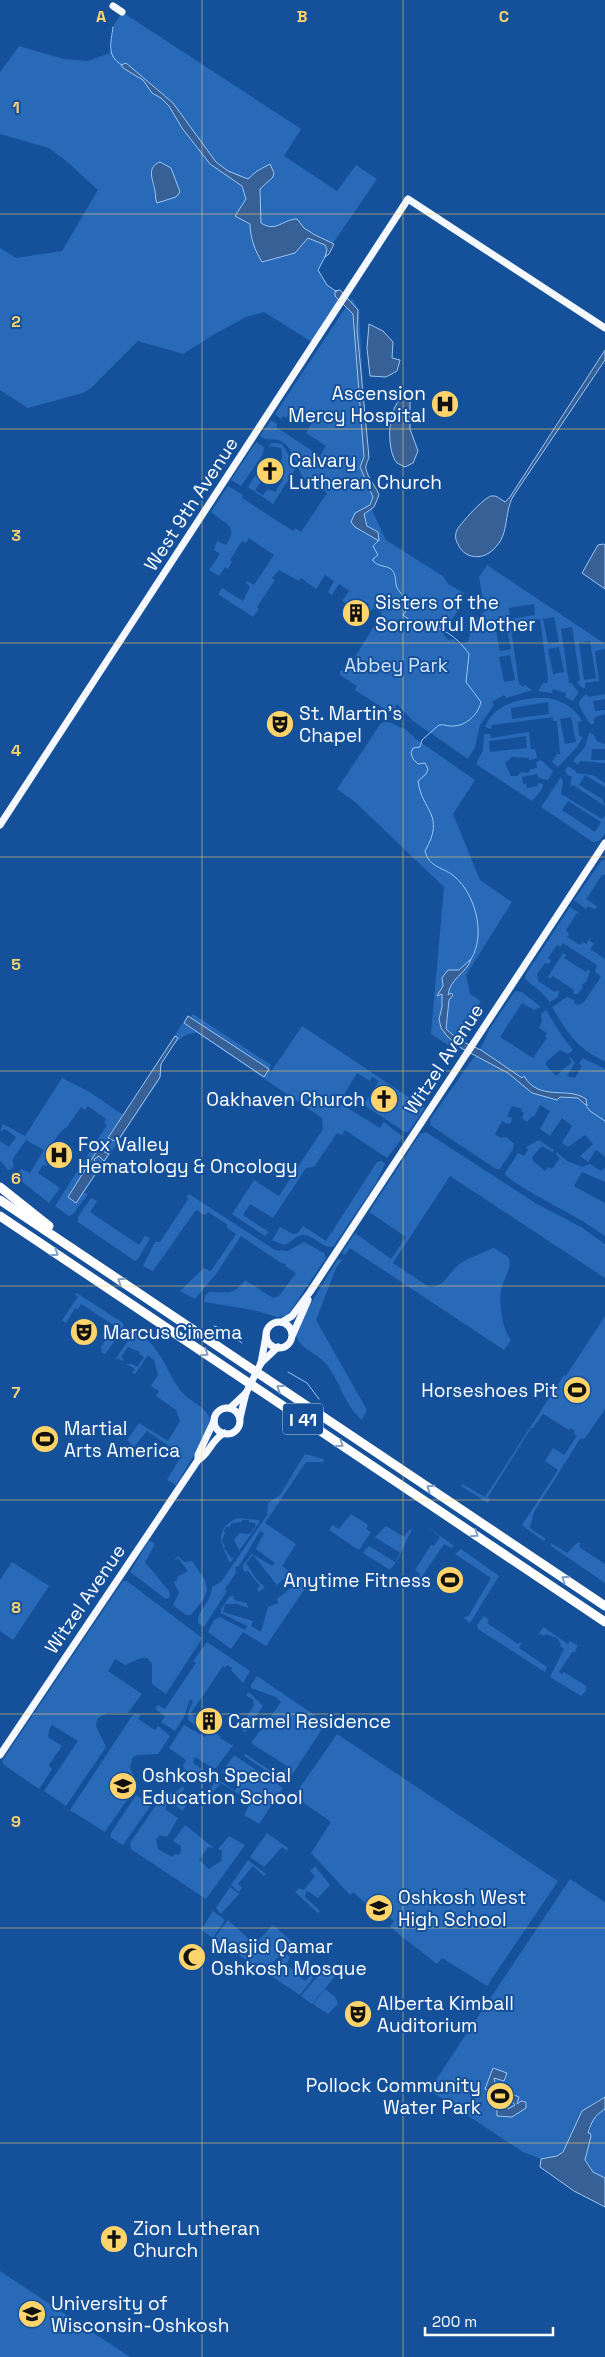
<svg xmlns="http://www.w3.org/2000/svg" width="605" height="2357" viewBox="0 0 605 2357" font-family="'Space Grotesk',sans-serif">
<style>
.green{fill:#296ab8;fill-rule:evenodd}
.water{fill:#366096;stroke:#9cc6f5}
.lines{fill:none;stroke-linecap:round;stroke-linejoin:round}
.stream{stroke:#9cc6f5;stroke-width:1}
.major{stroke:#f5f9ff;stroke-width:7}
.highway{stroke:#fff;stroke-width:9}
.major-bridge{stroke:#f5f9ff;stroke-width:7}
.oneway{stroke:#7e9fc7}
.grid{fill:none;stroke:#ffd46b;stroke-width:1;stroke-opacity:0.55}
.labels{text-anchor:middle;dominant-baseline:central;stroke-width:4;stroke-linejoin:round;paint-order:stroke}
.shield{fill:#15509a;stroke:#b9cae1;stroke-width:1}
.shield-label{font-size:18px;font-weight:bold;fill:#fff}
.poi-label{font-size:19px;fill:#fff;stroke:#15509a;text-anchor:start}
.street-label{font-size:19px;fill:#fff;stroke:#15509a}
.park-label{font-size:19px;fill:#d2e5fd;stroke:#15509a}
.grid-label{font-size:16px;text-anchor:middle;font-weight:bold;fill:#ffd46b;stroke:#15509a;stroke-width:4;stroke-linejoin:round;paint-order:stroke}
</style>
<rect width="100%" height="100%" fill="#15509a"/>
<g class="green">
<polygon points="122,12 301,129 284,156 337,191 356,165 377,179 331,246 318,270 327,285 340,296 341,304 315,344 264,312 246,317 213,335 183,354 138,341 91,388 83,393 28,408 0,390 0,248 16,258 62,251 98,190 65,160 49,148 0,134 0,72 19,46 64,59 88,61 110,53 113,27"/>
<path d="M 352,298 L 359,310 L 363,385 L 358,379 L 364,455 L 362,472 L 373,497 L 370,506 L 386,540 L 444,577 L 448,584 L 464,593 L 461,606 L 443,633 L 448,640 L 453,639 L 459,644 L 468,642 L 473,622 L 485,611 L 479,577 L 487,565 L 605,644 L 605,649 L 595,651 L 599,681 L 585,683 L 585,688 L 582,688 L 577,682 L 580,680 L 572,627 L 561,629 L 569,683 L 572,683 L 574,687 L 579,692 L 573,701 L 565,697 L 566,693 L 553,689 L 552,693 L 538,691 L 543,683 L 547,683 L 548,679 L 540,619 L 510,622 L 519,684 L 523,687 L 525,685 L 532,690 L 506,698 L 504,695 L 492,702 L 494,705 L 480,725 L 475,747 L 468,759 L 413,721 L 397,704 L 391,713 L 355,690 L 357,686 L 340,675 L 340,671 L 347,669 L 351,663 L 363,671 L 366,665 L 355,657 L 382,613 L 373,608 L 366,618 L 364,617 L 365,615 L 363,613 L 369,604 L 359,598 L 352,607 L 342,601 L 349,591 L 339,584 L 332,595 L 328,592 L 334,581 L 325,575 L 316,589 L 301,578 L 299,581 L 279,570 L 272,578 L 275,580 L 257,607 L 259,609 L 253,617 L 218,594 L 222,588 L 243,601 L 250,587 L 246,583 L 247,581 L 254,585 L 274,555 L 249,538 L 246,543 L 242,541 L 230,560 L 232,562 L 228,569 L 225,567 L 219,576 L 209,570 L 220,554 L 214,550 L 217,541 L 226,545 C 239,525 226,525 211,512 L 228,486 L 243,495 L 242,498 L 293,531 L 295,528 L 301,532 L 327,493 C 320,488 310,484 304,478 C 297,471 295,452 285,444 C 277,436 268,443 260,436 L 271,420 L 277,424 L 276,427 L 320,456 L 326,446 L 306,433 L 314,420 L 301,412 L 299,414 L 298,410 L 295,411 L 291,409 L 286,418 L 283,416 L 281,419 L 275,414 ZM 534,604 L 535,615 L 510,619 L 509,608 ZM 554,617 L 559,642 L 548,644 L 543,619 ZM 506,624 L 511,649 L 500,651 L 495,626 ZM 590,641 L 596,678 L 584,680 L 579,643 ZM 559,647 L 564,672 L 553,674 L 548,649 ZM 510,655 L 515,680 L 504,682 L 499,657 Z"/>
<polygon points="256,442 264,447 263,454 241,486 231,480"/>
<path d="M 273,443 L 282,444 L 296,468 L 273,504 L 248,487 L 255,476 L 260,474 L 264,477 L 255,490 L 263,495 L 268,489 L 275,492 L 283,480 L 275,474 C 280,467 284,457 281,448 L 271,446 L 269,448 L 270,444 Z"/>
<path d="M 586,694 L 589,697 L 605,694 L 605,699 L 593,701 L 595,711 L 605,710 L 605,714 L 597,716 L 593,720 L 595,722 L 592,725 C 589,723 580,709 579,704 C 579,700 583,697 586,694 Z"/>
<path d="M 548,698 C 563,701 574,707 582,721 L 578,722 L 579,736 L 583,737 L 577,747 L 558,767 L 552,762 L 557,754 L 560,754 L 557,721 L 553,721 L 553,717 L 492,725 L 491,729 L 485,727 C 495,702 524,697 548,698 ZM 548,702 L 549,714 L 512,719 L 511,708 ZM 571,717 L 576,742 L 565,744 L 560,719 Z"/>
<polygon points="386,721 405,729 416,739 475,780 453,814 480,880 512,902 466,975 470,994 481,1001 457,1038 457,1051 431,1034 444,887 355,802 337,789 381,723"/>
<path d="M 529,732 L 531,749 L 535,749 L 537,758 L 529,760 L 529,758 L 512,757 L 505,763 L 511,776 L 517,776 L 521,772 L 528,773 L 531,769 L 537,768 L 536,762 L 541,760 L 553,771 L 548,780 L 539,778 L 537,774 L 522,777 L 523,784 L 526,784 L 527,788 L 538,786 L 538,783 L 543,784 L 542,789 L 532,801 L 476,764 L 483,750 L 484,734 L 490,734 L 491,738 ZM 526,736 L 527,748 L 490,752 L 489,741 Z"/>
<polygon points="589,733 593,734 598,742 605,744 605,749 592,749 591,760 605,760 605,763 580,761 578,765 573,761 585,747"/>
<polygon points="568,766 576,771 576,773 592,775 605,783 605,787 585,775 579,785 602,799 605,806 573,785 570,787 572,776 568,776 565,771"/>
<path d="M 561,777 L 563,781 L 561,794 L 602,819 L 605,816 L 605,834 L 599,841 L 593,842 L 541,807 ZM 568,801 L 601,822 L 595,832 L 562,810 Z"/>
<polygon points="602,860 605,860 605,875 602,875 586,899 598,907 594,909 588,906 586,909 574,900"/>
<path d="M 570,907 L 581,914 L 577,913 L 566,930 L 569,934 L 567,937 L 580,945 L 582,942 L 586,944 L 591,937 L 590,941 L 594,944 L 590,949 L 605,959 L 605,1061 C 578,1050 566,1031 552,1007 L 567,997 L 574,1000 L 574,1003 L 578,1005 L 584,1002 L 601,977 L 595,971 L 597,965 L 563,943 L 560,947 L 557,945 L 548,958 L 551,961 L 548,964 L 545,963 L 537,974 L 538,981 L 555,992 L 559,990 L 558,997 L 550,1002 L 541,992 L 525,979 L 526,974 Z"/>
<polygon points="563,953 566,955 564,958 586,972 588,969 590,971 586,982 581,985 583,987 578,994 573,994 574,990 553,976 550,979 548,977"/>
<polygon points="515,991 522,992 541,1007 534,1010 522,1003 500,1037 533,1058 547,1038 545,1036 547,1033 539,1028 542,1021 541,1014 546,1010 562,1036 573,1050 568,1054 560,1050 546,1062 546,1065 556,1076 572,1062 569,1058 570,1057 575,1063 567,1076 575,1078 582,1066 579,1063 583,1058 605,1069 605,1157 596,1150 588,1162 580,1156 593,1144 585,1135 568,1147 562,1143 572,1126 562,1118 550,1136 540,1129 550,1111 540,1105 534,1117 532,1116 527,1122 522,1118 524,1113 521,1111 522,1109 512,1106 507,1116 512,1118 511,1123 508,1124 502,1121 495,1134 501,1138 506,1137 514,1144 513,1149 500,1169 496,1169 430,1125 431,1118 482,1046 489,1030"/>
<path d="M 193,1014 L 271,1065 L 268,1070 L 271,1072 L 302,1026 L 425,1108 L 408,1132 L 405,1132 L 364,1105 L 379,1081 L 372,1077 L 370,1081 L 357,1073 L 339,1103 L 380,1128 L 384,1122 L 403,1137 L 387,1158 L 345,1130 L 342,1135 L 337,1133 L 314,1167 L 306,1168 L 273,1218 L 250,1204 L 243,1215 L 269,1232 L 265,1236 L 232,1214 L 254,1180 L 279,1196 L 323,1129 L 322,1118 L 197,1033 C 182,1031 164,1053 161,1067 C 160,1071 162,1074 160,1079 L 84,1193 L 88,1194 L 73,1214 L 69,1216 L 55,1206 L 107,1125 L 104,1123 L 106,1119 L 88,1106 L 85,1110 L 81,1107 L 67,1127 C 58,1131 51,1147 45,1156 L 47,1166 L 43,1165 L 38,1173 L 60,1188 L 49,1203 L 15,1176 L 21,1169 L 30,1173 L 44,1150 L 26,1140 L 12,1160 L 14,1165 L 12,1169 L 8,1170 L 0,1160 L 0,1141 L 9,1147 L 16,1137 L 5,1129 L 0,1132 L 3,1124 L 25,1136 L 62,1078 L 88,1091 L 123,1115 L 188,1015 L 191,1017 ZM 188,1016 L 268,1069 L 264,1076 L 184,1023 ZM 175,1036 L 160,1067 L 160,1077 L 117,1142 L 108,1138 ZM 98,1150 L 104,1160 L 99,1156 L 94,1159 L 98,1170 L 76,1203 L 68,1197 Z"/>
<path d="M 426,1132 L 537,1204 L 581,1227 L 605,1244 L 605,1278 L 450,1176 L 393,1263 L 429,1287 C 446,1287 448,1272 461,1263 C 466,1260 488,1250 494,1248 L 508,1257 C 514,1267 502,1280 501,1291 C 499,1306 502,1328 511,1340 L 504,1350 L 350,1248 L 345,1255 L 342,1253 L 355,1233 L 391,1259 L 406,1237 L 369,1212 L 420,1134 Z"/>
<path d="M 539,1140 L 554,1150 L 552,1152 L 542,1146 L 532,1157 L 533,1161 L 545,1171 L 548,1167 L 552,1169 L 560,1158 L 556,1155 L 557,1152 L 567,1161 L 582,1167 L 590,1164 L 601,1171 L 605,1168 L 605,1182 L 582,1172 L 574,1186 L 605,1203 L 605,1236 C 574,1213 537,1199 506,1176 L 505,1173 L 518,1153 L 524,1156 L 528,1150 L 526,1147 Z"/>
<path d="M 382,1161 L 385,1164 L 376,1183 L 333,1247 C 321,1248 314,1234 302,1235 C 295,1236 291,1243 284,1245 L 272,1240 L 280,1227 L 293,1234 L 298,1233 L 303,1226 L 326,1241 L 377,1162 Z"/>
<path d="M 189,1194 L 275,1250 L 288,1251 L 304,1242 L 324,1253 L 326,1258 L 287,1316 L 277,1317 L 253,1310 L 204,1302 L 205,1296 L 209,1292 C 227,1291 233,1297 245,1280 L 273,1298 L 279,1296 L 296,1273 L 285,1266 L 286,1264 L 281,1263 L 241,1236 L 216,1274 L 195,1299 L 180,1291 L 204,1268 L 211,1271 L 236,1234 L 226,1227 L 228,1225 L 208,1212 L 205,1215 L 196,1210 L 153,1271 L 143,1266 L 155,1242 L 160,1242 L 189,1198 L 186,1197 Z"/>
<polygon points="91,1198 97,1201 90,1212 139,1245 145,1236 150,1238 138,1259 135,1261 78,1222 78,1217"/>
<path d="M 338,1259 L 342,1260 L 336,1268 L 316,1320 L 367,1410 L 362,1420 C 344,1405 341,1383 327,1365 C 318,1354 301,1349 296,1336 L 300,1321 Z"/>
<polygon points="77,1293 123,1323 123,1330 105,1354 102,1353 101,1347 115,1326 81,1304 78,1309 75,1308 66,1323 62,1320 78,1297 75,1294"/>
<polygon points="605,1316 605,1409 585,1438 580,1439 534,1512 530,1528 546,1539 543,1541 522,1525 558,1470 545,1461 553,1448 564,1455 577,1436 574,1434 575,1431 570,1428 569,1430 543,1414 533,1428 531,1428 488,1497 490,1499 488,1503 461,1486 462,1484 485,1497 564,1375 566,1376"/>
<path d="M 134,1332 C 159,1341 166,1371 180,1390 C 188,1401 206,1406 210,1419 L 202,1442 L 176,1485 L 167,1480 L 182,1455 L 147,1431 L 134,1447 L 127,1440 L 139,1423 L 168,1441 L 180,1421 L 176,1410 L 156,1396 L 159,1391 L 151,1386 L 158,1375 L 154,1360 L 148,1355 L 135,1374 L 132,1373 L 135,1369 L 126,1364 L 132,1364 L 137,1367 L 144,1357 L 139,1354 L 140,1352 L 128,1347 L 121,1357 L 124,1359 L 122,1361 L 118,1358 L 114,1361 Z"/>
<path d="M 305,1454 L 324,1459 L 323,1462 L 306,1462 L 265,1523 L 296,1544 L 282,1566 L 308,1584 L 266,1646 L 243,1632 L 231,1649 L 208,1632 L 214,1620 L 220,1617 L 245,1630 L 247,1626 L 221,1613 L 221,1609 L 230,1596 L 234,1596 L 234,1600 L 247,1603 L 248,1608 L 237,1604 L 225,1604 L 223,1612 L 253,1621 L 251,1626 L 261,1632 L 268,1607 L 278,1603 L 277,1599 L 292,1587 L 283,1579 L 277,1585 L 253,1555 L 246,1563 L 257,1580 L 265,1587 L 259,1592 L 257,1589 L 260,1586 L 248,1571 L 245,1572 L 243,1569 L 243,1565 L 252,1554 L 272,1566 L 275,1563 L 256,1549 L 264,1533 L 260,1531 L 239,1566 L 235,1567 L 236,1573 L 225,1589 L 227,1591 L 204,1627 L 198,1623 C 196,1612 212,1601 212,1587 L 221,1582 L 267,1515 L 268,1503 L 280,1495 Z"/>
<polygon points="351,1514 368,1525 366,1529 371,1532 359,1550 329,1530 332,1525 339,1529"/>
<path d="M 237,1518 L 259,1520 L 259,1523 L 230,1563 C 221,1544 213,1530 237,1518 ZM 242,1520 L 249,1520 L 249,1522 L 255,1523 L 256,1525 L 250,1534 L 239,1533 L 234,1540 L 239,1550 L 234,1558 L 231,1558 L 224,1548 L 225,1547 L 222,1540 L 225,1533 L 224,1531 L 227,1526 L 229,1527 L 232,1523 L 242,1522 Z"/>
<polygon points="425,1525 454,1546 451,1548 444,1544 416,1585 418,1589 412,1586 420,1574 415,1570 431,1545 434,1546 440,1537"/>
<path d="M 386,1526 L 404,1537 L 410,1529 L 412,1530 C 404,1543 401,1558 390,1570 L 363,1553 L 369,1546 L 395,1562 L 400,1553 L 375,1537 Z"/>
<polygon points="149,1541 153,1542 154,1546 145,1562 169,1591 170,1597 166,1599 130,1572"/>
<polygon points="551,1543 567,1553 577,1543 581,1543 579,1547 605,1564 605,1583 551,1546"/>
<polygon points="461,1549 499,1576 470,1623 464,1618 466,1616 468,1617 491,1578 455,1554"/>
<polygon points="178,1556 184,1562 192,1561 205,1580 207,1590 203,1600 191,1615 186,1615 173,1605 179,1593 174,1582 178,1579 177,1577 188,1571 178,1558 173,1561"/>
<polygon points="12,1562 49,1586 13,1640 0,1631 0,1580"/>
<polygon points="123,1581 127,1581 202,1638 201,1640 166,1694 152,1684 152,1664 147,1658 141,1658 125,1665 115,1659 108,1671 142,1694 128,1713 106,1713 97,1719 96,1726 106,1747 66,1806 44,1791 78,1741 52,1725 49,1730 48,1737 62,1746 49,1765 52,1769 39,1789 4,1765 2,1761"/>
<polygon points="484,1616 489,1620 487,1623 518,1644 522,1642 519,1648 547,1667 545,1672 478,1629 477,1625"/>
<polygon points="543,1627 568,1644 570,1641 578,1646 575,1650 577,1653 573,1651 559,1672 562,1674 564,1672 586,1686 586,1691 581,1696 550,1677 564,1649 560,1646 561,1644 557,1638 546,1634 544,1636 540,1634 537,1637"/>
<polygon points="207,1642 250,1671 243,1683 231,1670 232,1668 227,1665 225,1668 223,1666 191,1713 203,1725 220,1736 220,1738 231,1745 234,1744 216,1768 213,1768 195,1757 193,1763 209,1774 203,1783 194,1775 186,1783 187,1773 183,1766 186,1760 169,1748 184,1725 205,1737 207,1734 188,1720 189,1710 193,1701 190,1699 184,1717 175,1731 161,1722 165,1716 155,1709 158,1705 165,1709 196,1663 193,1661"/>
<polygon points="257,1676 326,1723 286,1784 244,1756 246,1754 280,1777 287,1766 251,1743 281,1702 276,1697 251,1688 251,1685"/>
<polygon points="249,1692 263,1706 245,1733 240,1727 254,1705 253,1700 246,1695"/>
<polygon points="136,1714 141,1715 138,1719 155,1730 158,1726 170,1736 158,1754 137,1755 133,1757 130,1767 137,1785 105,1832 70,1810 132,1716"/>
<path d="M 337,1734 L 558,1881 L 487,1986 L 442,1958 L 437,1964 C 421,1950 404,1940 390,1926 L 394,1921 L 372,1905 L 370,1907 L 353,1892 L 350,1895 L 311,1853 L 331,1822 L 294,1796 Z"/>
<polygon points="234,1755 283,1788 259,1824 244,1815 251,1802 221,1783 208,1798 207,1797 216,1778 235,1791 239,1783 222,1772"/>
<polygon points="183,1786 184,1789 179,1796 188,1800 183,1811 171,1802 166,1806 166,1810 178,1818 167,1837 160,1835 156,1839 158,1849 172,1857 175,1854 179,1855 181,1851 181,1846 173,1841 185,1825 214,1848 208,1847 199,1860 209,1869 221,1861 222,1851 218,1849 229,1836 245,1845 206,1899 131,1849 130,1843 163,1795 176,1792"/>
<polygon points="136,1795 151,1805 123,1845 110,1837 111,1833"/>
<polygon points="267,1833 288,1848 287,1851 282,1847 264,1867 250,1857"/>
<polygon points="248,1860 266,1874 264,1876 253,1866 238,1884 242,1888 239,1892 231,1885"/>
<polygon points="315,1866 330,1885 318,1898 309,1892 306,1891 305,1897 320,1911 318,1913 295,1892 299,1888 304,1890 315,1876 310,1871"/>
<path d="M 570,1879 L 605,1902 L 605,2097 C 571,2111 581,2134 560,2155 L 541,2159 L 523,2152 L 429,2090 Z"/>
<polygon points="230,1887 239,1894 221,1914 216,1908"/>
<polygon points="213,1911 225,1920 213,1938 201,1930"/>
<polygon points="228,1920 249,1939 237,1954 214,1939"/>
<polygon points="273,1925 292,1942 264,1972 239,1955 250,1940 255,1944"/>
<polygon points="287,1954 290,1958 286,1964 305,1981 311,1975 313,1978 300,1995 268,1974"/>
<polygon points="327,1965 337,1974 312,2004 301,1996"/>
<polygon points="325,1989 335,1997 338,2004 328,2014 313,2004"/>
<polygon points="605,2109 605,2178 593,2172 585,2160 592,2121 596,2114"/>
<polygon points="0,2271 130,2357 0,2357"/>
</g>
<g class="water">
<path d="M 126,63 L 173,103 L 216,162 L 228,171 L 248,179 L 257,171 L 270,164 L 274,173 L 273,177 L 260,189 L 261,223 C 276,233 283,219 297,219 L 304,228 L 315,235 L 334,244 L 329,254 L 325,257 L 327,249 L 325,245 L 308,238 L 295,253 L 262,262 C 255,251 250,237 250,224 L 235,216 L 246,199 L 242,186 L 210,164 L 182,128 L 169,106 L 161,98 L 152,93 L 143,80 L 123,68 L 121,65 Z"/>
<path d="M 160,162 L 171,168 L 180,192 L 176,197 L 157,203 C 155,198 156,196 155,191 C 153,180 146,167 160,162 Z"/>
<path d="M 340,290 L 358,310 L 357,330 L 369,457 C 368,461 365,466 366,469 C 368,478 375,485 379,495 L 374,507 L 364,514 L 367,526 L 378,532 L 379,541 L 355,527 L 351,522 L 355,513 L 370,505 L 373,497 L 360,467 L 364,457 L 353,314 L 335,296 L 335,291 Z"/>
<polygon points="369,324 383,331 393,342 392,358 400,360 397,371 386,377 370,376 367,348"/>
<path d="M 605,350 L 605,360 C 575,405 544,450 514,495 C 502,514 512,537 489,553 C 478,560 463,557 458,544 C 455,540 455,534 457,530 C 461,523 485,496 492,496 C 497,495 501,500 505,502 L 510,497 Z"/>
<path d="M 403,398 L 408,398 L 410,402 L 410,429 L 418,451 L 413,463 L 405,467 L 397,463 C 386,451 387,405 403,398 Z"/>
<polygon points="603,544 605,545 605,589 582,573 598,545"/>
<path d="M 471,959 C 466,974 450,978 448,995 L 451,993 L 453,995 L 449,1000 L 446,1029 L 459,1040 L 481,1050 L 522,1078 L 524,1076 C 539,1102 568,1086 586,1099 L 587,1106 L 578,1098 L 560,1097 L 557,1100 L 532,1093 L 508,1073 L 461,1048 L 447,1036 L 441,1028 L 439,1019 L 442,1007 L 442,994 L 437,996 L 443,986 L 442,978 L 448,970 L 459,970 Z"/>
<polygon points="188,1016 269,1069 264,1077 184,1023"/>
<polygon points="175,1036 178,1038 161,1064 160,1077 117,1142 108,1138"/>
<polygon points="98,1149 109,1154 104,1161 99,1156 94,1159 98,1170 76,1203 68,1197"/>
<polygon points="493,2068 507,2073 504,2081 494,2078 495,2083 503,2090 494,2094 485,2089"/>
<polygon points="514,2095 519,2097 517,2104 521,2101 526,2102 526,2108 512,2117 497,2116 497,2109 505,2108 505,2097 508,2100 508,2109 515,2105 512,2101"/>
<path d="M 605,2097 L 605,2109 C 594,2116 592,2121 588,2133 L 590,2133 L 591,2136 L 585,2160 L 593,2172 L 605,2178 L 605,2207 L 574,2191 L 540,2167 L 541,2159 L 557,2156 L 563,2152 L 582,2111 Z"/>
</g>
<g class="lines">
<g class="stream">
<path d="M 113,27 C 111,43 106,56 122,65"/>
<polyline points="326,255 318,270 327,285 337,292"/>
<path d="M 379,540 L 373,546 L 378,555 L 373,559 L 373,561 C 379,567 385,565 391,569 C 396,574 395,578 396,584 C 398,597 417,598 403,615 C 417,627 428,623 442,630 C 453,635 462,644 469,654 L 466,682 L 481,702 C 478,715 465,727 451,726 C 446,726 444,724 439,725 L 422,740 L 420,747 L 413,748 L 411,753 L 413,759 L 418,764 L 425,763 L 428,769 L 426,774 L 418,781 C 422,812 446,814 425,851 C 429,868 444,867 455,877 C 476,895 486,936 471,959"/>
<polyline points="587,1107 590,1111 605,1121"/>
<polyline points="214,1326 224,1330 242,1343"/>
<polyline points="288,1372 307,1383 319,1399"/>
</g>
<g class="major">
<polyline points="113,6 122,12"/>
<polyline points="0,825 408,199 605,328"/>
<polyline points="282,1322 292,1316 310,1292 605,843"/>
<circle cx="279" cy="1335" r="13"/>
<polyline points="293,1334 308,1300"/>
<polyline points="261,1363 266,1336"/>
<polyline points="261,1363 278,1347"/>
<polyline points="230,1408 246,1393"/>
<circle cx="227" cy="1421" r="13"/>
<polyline points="240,1418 246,1393"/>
<polyline points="198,1460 198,1455 214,1421"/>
<path d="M 0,1755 L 198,1460 C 209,1455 210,1441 224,1433"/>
</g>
<g class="highway">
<polyline points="0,1187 49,1226"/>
<polyline points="0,1200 605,1606"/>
<polyline points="0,1216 605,1622"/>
</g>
<polyline class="major-bridge" points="246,1393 261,1363"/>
</g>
<defs><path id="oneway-chevron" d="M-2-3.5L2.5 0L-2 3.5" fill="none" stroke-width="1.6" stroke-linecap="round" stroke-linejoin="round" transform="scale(1.25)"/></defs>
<g class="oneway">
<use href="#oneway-chevron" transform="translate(55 1253) rotate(34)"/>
<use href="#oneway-chevron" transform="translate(121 1281) rotate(-146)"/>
<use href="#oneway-chevron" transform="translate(205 1353) rotate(34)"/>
<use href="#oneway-chevron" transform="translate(280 1388) rotate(-146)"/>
<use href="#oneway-chevron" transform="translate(340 1444) rotate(34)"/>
<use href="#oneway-chevron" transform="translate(430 1488) rotate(-146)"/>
<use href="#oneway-chevron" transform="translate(475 1534) rotate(34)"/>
<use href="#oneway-chevron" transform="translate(565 1579) rotate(-146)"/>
</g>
<path class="grid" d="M 202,0 L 202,2357M 403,0 L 403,2357M 0,214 L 605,214M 0,429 L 605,429M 0,643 L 605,643M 0,857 L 605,857M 0,1071 L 605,1071M 0,1286 L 605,1286M 0,1500 L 605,1500M 0,1714 L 605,1714M 0,1928 L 605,1928M 0,2143 L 605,2143"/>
<defs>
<symbol id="hospital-disc" viewBox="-11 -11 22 22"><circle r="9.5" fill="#ffd46b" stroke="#15509a"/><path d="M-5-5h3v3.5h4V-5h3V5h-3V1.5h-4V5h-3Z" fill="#111"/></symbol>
<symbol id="church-disc" viewBox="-11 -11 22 22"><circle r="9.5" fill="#ffd46b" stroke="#15509a"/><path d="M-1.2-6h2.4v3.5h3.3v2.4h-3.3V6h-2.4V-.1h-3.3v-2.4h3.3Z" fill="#111"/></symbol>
<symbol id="building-disc" viewBox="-11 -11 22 22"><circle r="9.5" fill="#ffd46b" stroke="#15509a"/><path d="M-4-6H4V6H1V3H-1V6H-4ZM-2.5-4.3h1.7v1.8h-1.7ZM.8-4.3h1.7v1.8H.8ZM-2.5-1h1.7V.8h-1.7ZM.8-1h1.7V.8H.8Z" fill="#111"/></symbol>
<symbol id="theatre-disc" viewBox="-11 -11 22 22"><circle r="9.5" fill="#ffd46b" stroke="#15509a"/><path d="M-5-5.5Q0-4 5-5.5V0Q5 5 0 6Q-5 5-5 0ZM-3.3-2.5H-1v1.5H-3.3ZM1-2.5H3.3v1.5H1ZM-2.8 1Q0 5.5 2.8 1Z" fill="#111"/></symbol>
<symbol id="stadium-disc" viewBox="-11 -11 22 22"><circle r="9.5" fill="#ffd46b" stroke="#15509a"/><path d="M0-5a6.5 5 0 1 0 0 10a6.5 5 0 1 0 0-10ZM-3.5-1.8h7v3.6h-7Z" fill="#111"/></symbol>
<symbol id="school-disc" viewBox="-11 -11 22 22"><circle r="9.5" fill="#ffd46b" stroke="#15509a"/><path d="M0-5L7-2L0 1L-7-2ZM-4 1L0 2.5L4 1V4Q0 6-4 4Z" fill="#111"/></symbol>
<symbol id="mosque-disc" viewBox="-11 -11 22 22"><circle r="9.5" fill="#ffd46b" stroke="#15509a"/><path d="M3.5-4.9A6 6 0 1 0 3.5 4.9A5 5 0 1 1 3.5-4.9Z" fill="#111"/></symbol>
<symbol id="university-disc" viewBox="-11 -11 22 22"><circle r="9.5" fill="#ffd46b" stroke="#15509a"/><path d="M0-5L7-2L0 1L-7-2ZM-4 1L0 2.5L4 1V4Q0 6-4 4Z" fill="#111"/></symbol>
</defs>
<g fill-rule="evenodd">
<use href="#hospital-disc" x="429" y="388" width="32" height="32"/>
<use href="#church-disc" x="254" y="455" width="32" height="32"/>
<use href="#building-disc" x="340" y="597" width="32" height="32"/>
<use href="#theatre-disc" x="264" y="708" width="32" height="32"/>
<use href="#church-disc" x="368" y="1083" width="32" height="32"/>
<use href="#hospital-disc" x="43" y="1139" width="32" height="32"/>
<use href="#theatre-disc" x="68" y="1316" width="32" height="32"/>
<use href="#stadium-disc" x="561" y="1374" width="32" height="32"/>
<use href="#stadium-disc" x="29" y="1423" width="32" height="32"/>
<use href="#stadium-disc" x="434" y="1564" width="32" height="32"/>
<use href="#building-disc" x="193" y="1705" width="32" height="32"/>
<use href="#school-disc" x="107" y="1770" width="32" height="32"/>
<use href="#school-disc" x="363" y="1892" width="32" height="32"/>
<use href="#mosque-disc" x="176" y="1941" width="32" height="32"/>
<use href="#theatre-disc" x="342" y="1998" width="32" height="32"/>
<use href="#stadium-disc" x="484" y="2080" width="32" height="32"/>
<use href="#church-disc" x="98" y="2223" width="32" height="32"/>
<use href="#university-disc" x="16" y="2298" width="32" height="32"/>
</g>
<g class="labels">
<rect class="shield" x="283" y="1403.5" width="40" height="31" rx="4"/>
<g class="shield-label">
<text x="303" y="1419">I 41</text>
</g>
<g class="poi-label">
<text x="426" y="393" text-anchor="end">Ascension<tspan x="426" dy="22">Mercy Hospital</tspan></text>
<text x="289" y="460">Calvary<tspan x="289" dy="22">Lutheran Church</tspan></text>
<text x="375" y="602">Sisters of the<tspan x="375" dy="22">Sorrowful Mother</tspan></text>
<text x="299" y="713">St. Martin's<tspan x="299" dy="22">Chapel</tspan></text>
<text x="365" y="1099" text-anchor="end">Oakhaven Church</text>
<text x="78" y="1144">Fox Valley<tspan x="78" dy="22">Hematology &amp; Oncology</tspan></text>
<text x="103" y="1332">Marcus Cinema</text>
<text x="558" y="1390" text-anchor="end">Horseshoes Pit</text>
<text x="64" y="1428">Martial<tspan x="64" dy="22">Arts America</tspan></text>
<text x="431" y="1580" text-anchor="end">Anytime Fitness</text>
<text x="228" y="1721">Carmel Residence</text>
<text x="142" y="1775">Oshkosh Special<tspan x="142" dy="22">Education School</tspan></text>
<text x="398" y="1897">Oshkosh West<tspan x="398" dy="22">High School</tspan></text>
<text x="211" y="1946">Masjid Qamar<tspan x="211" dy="22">Oshkosh Mosque</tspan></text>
<text x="377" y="2003">Alberta Kimball<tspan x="377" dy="22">Auditorium</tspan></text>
<text x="481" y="2085" text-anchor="end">Pollock Community<tspan x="481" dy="22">Water Park</tspan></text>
<text x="133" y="2228">Zion Lutheran<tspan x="133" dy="22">Church</tspan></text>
<text x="51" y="2303">University of<tspan x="51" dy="22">Wisconsin-Oshkosh</tspan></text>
</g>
<g class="street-label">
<text transform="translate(191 504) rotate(-57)">West 9th Avenue</text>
<text transform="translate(444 1059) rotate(-57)">Witzel Avenue</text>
<text transform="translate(85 1599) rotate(-56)">Witzel Avenue</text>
</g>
<g class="park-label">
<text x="396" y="665">Abbey Park</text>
</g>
</g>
<g class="grid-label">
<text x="101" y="22">A</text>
<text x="302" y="22">B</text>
<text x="504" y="22">C</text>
<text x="16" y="113">1</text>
<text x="16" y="327">2</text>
<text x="16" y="541">3</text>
<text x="16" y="756">4</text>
<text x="16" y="970">5</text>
<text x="16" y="1184">6</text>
<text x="16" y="1398">7</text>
<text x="16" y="1613">8</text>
<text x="16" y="1827">9</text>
</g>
<path d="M425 2327v8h128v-8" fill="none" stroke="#ffffff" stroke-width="2.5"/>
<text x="432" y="2327" font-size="15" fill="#ffffff" stroke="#15509a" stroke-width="4" paint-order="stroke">200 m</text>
</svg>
